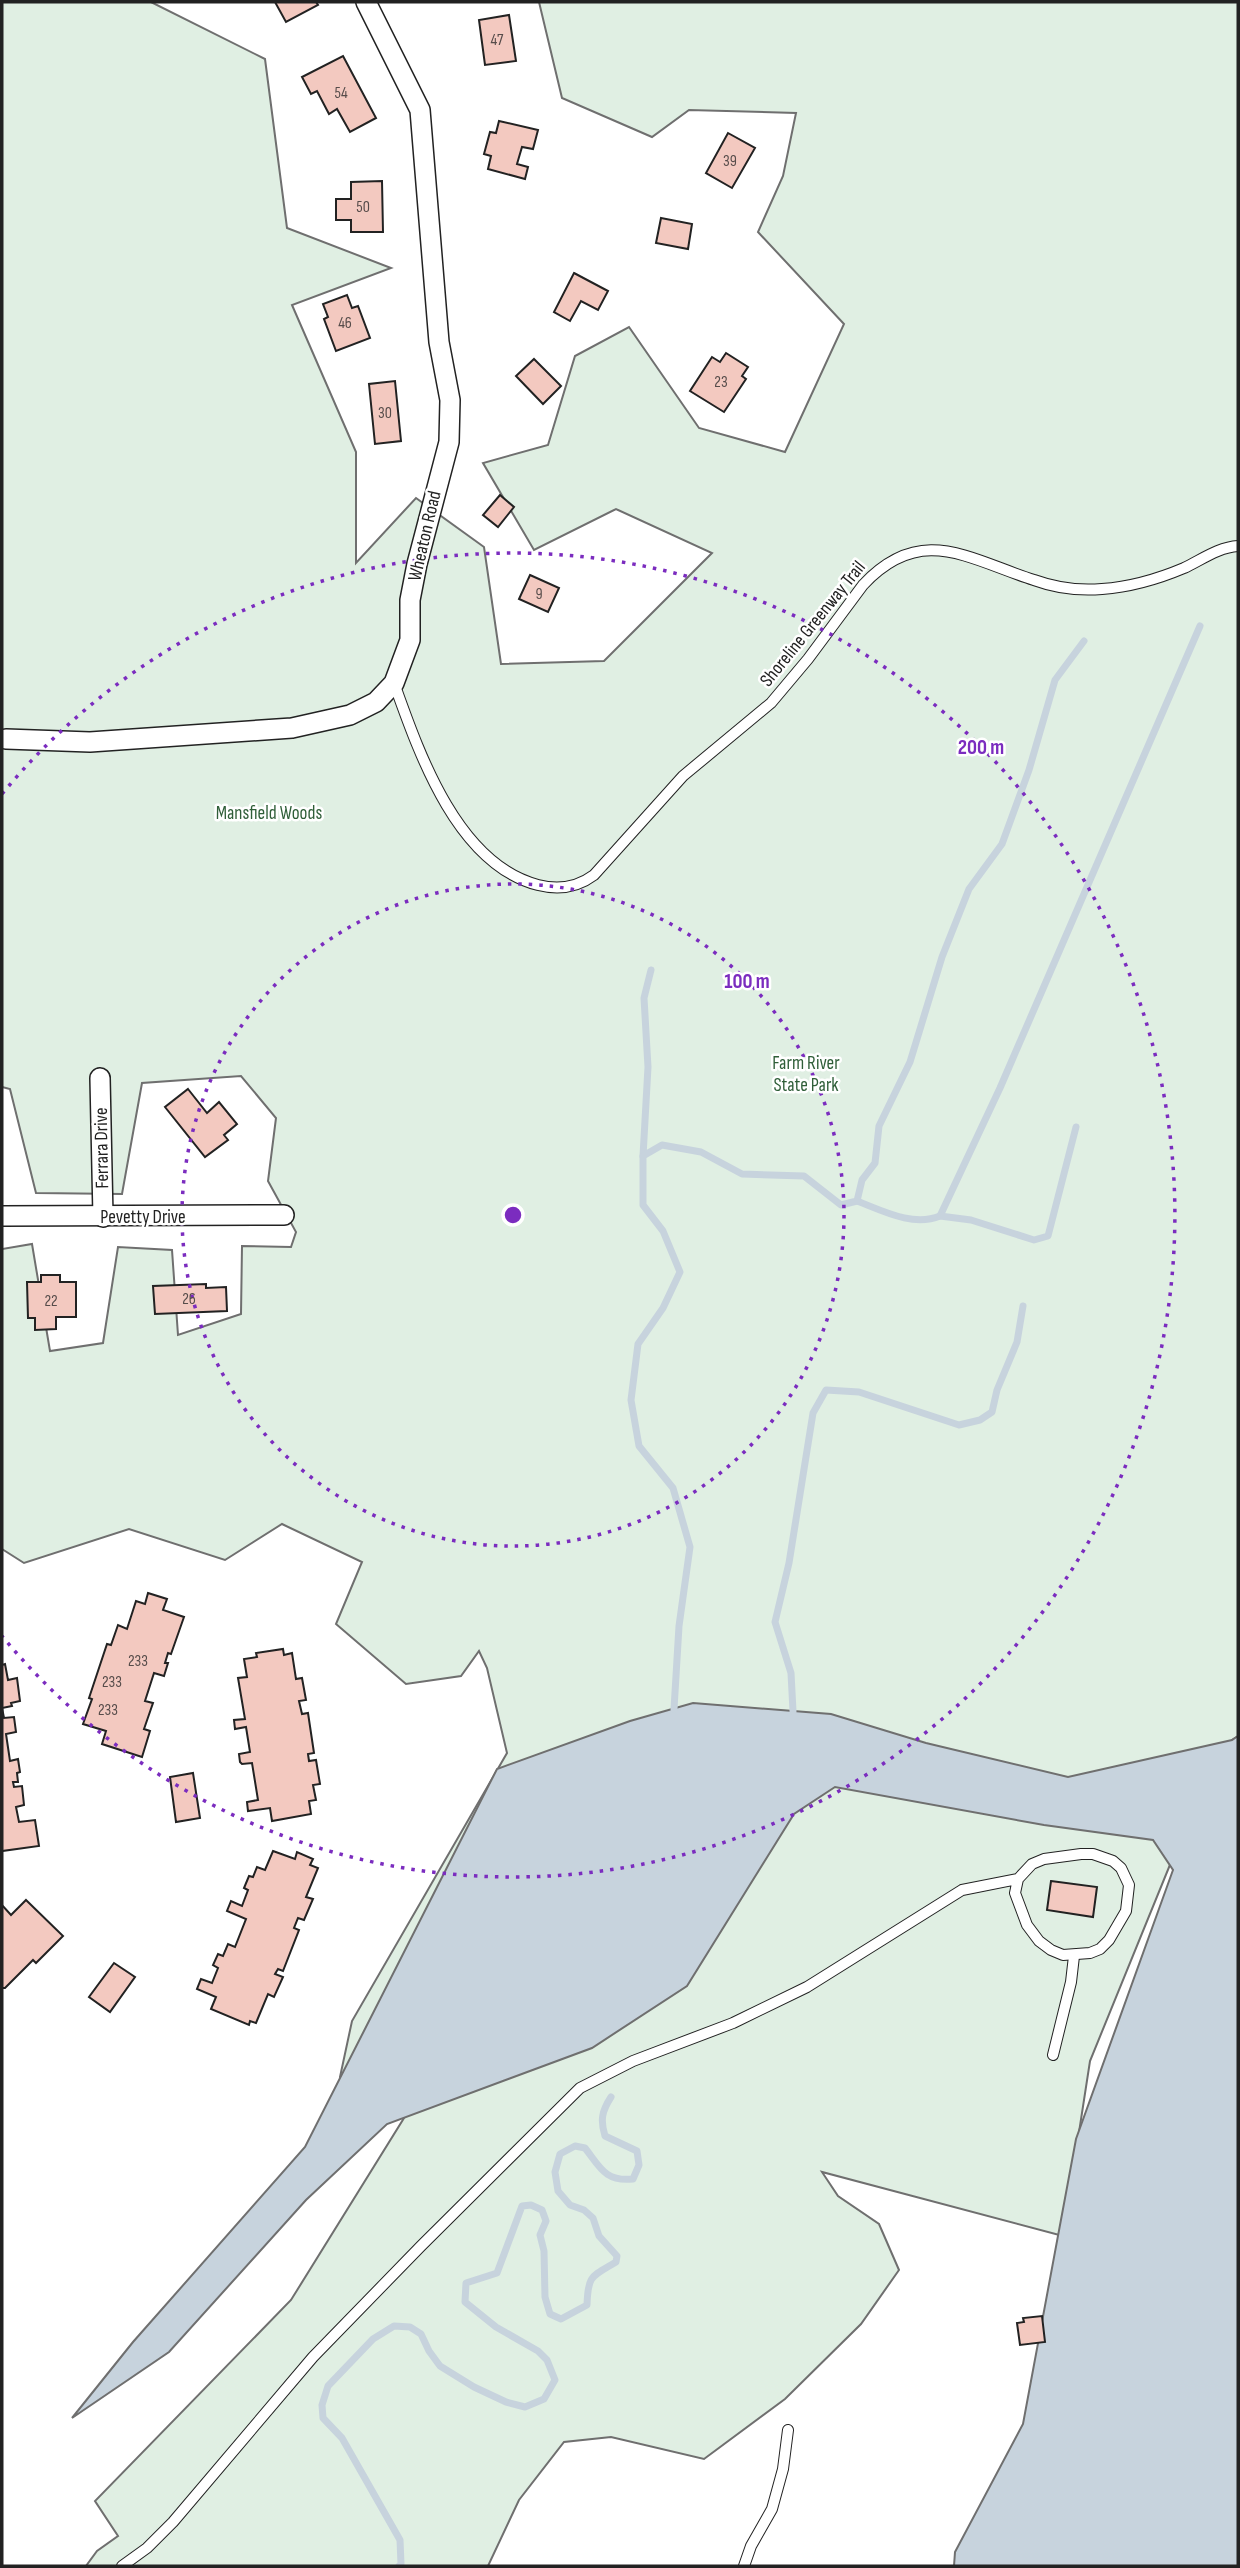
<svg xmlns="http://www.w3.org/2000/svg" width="1240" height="2568" viewBox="0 0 1240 2568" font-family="'Sofia Sans Condensed',sans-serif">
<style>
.green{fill:#e0efe3;stroke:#6f6f6f;stroke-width:2}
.water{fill:#c7d3dd;stroke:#6f6f6f;stroke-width:2}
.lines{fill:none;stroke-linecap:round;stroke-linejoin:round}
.stream{stroke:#c7d3dd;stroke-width:7}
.building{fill:#f3c9c0;stroke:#222;stroke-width:2}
.service-casing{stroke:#222;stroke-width:12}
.minor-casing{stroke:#222;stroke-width:22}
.service{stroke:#fff;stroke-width:10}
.minor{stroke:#fff;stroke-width:19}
.ring{fill:none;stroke:#7b2cbf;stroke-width:3.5;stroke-dasharray:3.5 7}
.labels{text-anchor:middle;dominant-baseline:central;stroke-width:5;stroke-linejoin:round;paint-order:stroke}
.number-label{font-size:16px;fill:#564c4a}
.street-label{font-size:19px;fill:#222;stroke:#fff}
.park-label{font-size:19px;fill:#2f5e38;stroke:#fff}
.centre{fill:#7b2cbf;stroke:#fff;stroke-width:3.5}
.ring-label{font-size:21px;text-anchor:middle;font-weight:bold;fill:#7b2cbf;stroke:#fff;stroke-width:5;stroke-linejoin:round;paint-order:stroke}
</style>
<rect width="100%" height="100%" fill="#fff"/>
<polygon class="green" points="2,2 151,2 265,59 287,228 391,268 292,305 356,452 356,563 416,498 484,547 501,664 604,661 712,553 616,509 534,550 483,463 548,445 575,356 629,327 699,428 785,452 844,324 758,232 783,176 796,113 689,110 652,137 562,98 539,2 1238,2 1238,1736 1232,1740 1176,1850 1090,2061 1063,2236 822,2172 838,2196 879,2224 899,2270 861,2324 785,2399 704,2459 611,2437 564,2442 519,2500 488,2566 86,2566 97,2551 118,2536 95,2501 291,2300 404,2118 340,2077 352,2021 507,1753 487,1668 479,1651 461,1676 406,1684 336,1624 362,1562 282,1524 225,1560 129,1529 24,1563 2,1549 2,1249 32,1244 50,1351 103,1343 118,1247 172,1250 178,1335 241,1314 242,1246 291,1247 296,1232 268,1181 276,1118 241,1076 142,1083 122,1194 36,1193 10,1089 2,1087"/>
<polygon class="water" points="693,1703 831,1714 926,1743 1068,1777 1232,1740 1238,1736 1238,2566 954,2566 955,2552 1023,2424 1076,2139 1173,1870 1153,1840 1044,1825 835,1787 794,1814 687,1986 592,2048 387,2124 306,2200 169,2352 72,2418 133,2342 305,2147 497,1769 630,1721"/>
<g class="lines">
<g class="stream">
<polyline points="643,1156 648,1067 644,998 651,970"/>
<path d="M 857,1201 C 883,1211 913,1227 940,1216 L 1000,1088 L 1200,626"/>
<polyline points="940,1216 971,1220 1034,1240 1048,1236 1076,1127"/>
<polyline points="674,1709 679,1626 690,1547 673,1488 639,1446 631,1400 638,1344 663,1308 680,1272 663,1231 643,1205 643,1156 662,1145 701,1152 742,1174 804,1176 841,1205 857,1201 862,1180 875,1163 879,1126 910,1062 942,957 969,889 1002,844 1029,770 1055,680 1084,641"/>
<polyline points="793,1711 791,1673 775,1622 789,1563 813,1413 826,1390 859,1392 959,1425 980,1420 992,1412 997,1390 1017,1342 1023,1306"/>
<path d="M 399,2566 L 401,2564 L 400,2540 L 342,2438 L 323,2418 L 322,2405 L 328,2386 L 373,2339 L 394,2326 L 410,2327 L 421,2334 L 429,2351 L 440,2366 L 474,2387 L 506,2402 L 525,2407 L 544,2399 L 555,2380 L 547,2360 L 538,2351 L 496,2327 L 465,2302 L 466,2283 L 497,2273 L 522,2206 L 531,2205 L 542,2210 L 546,2221 L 540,2235 L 544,2251 L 545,2297 L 550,2314 L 561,2319 L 587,2305 C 588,2275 591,2277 616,2262 L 617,2256 L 599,2236 L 593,2218 L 584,2210 L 570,2205 L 558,2191 L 555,2172 L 560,2154 L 575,2146 L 585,2148 C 600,2167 605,2182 633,2179 L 639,2165 L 637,2151 L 605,2136 C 600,2120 602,2111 611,2097"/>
</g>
</g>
<g class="building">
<polygon points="275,2 316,2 318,5 286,22"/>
<polygon points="509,15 516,61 485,65 479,20"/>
<polygon points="343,56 376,118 350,132 337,109 329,114 317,91 311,94 302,77"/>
<polygon points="499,121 538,130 533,149 522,147 517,164 528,167 525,179 488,169 491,156 484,154 490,132 496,133"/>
<polygon points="728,133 755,148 732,188 706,173"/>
<polygon points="382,181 383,232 351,232 351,220 336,220 336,199 351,199 351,182"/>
<polygon points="661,218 692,224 688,249 656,243"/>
<polygon points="574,273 608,291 598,310 581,301 570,321 554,312"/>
<polygon points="347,295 352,308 358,306 370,338 336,351 324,319 328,317 323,304"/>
<polygon points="726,353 748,367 742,376 746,379 724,412 690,391 712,357 720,362"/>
<polygon points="534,359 561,386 543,404 516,376"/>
<polygon points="395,381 401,441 375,444 369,384"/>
<polygon points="500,495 514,507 498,527 483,515"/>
<polygon points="530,575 559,588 548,612 519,599"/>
<polygon points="188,1089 207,1113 219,1102 237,1124 224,1135 228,1140 205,1157 165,1107"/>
<polygon points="41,1275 60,1275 60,1282 76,1282 76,1317 56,1317 56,1329 35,1330 35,1318 28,1318 27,1282 41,1282"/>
<polygon points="206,1284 206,1288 226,1287 227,1311 155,1314 153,1286"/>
<polygon points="148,1593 167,1599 163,1610 184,1617 171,1654 168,1653 165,1663 168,1663 164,1676 154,1673 145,1701 153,1703 144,1729 150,1731 142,1757 102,1744 106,1731 83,1724 92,1699 89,1698 107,1644 111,1645 118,1625 127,1629 136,1601 145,1604"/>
<polygon points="283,1649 284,1655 292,1653 296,1679 302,1678 306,1700 299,1701 302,1714 308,1713 314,1753 308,1754 309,1761 316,1760 320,1784 313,1785 316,1800 309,1801 311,1814 272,1821 270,1808 248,1811 247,1802 258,1800 252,1763 242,1764 240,1762 239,1754 250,1752 246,1727 235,1729 234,1720 245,1719 238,1678 247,1677 244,1659 257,1657 256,1653"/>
<polygon points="5,1664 8,1680 17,1678 20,1701 11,1703 12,1706 2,1708 4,1718 14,1717 16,1732 6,1734 10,1761 18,1759 20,1772 17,1773 18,1782 13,1782 14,1787 22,1786 24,1805 16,1807 19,1822 35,1820 39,1846 2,1851 2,1665"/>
<polygon points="193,1773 200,1818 176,1822 170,1777"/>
<polygon points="273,1851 295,1859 297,1852 313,1859 310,1865 318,1868 306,1897 313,1899 304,1920 298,1918 294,1928 299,1930 283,1971 278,1969 275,1974 283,1977 274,1997 268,1994 256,2023 250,2021 249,2025 211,2009 216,1997 197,1989 201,1979 212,1983 218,1968 213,1965 218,1954 223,1956 228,1944 235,1947 246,1919 227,1911 231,1901 242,1906 248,1890 244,1888 249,1876 253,1877 257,1867 265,1870"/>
<polygon points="1051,1881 1097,1887 1093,1917 1047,1910"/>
<polygon points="26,1900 63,1936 36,1963 33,1960 5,1988 2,1988 2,1905 11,1915"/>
<polygon points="114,1963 135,1977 110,2012 89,1997"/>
<polygon points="1042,2316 1045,2342 1020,2345 1017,2323 1024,2322 1023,2318"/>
</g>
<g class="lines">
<defs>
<g id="service">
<path d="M 394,683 C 419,753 457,864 538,885 C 558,890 578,887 594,875 L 683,776 L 771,703 L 808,659 L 863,585 C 921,523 968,559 1034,580 C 1056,588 1079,591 1102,589 C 1130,587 1158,579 1184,568 C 1201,560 1219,547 1238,546"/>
<polyline points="1053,2055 1071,1982 1074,1956"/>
<polyline points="122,2566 147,2548 173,2522 313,2357 421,2246 580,2088 633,2061 733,2023 807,1987 962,1890 1018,1879 1032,1864 1044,1859 1081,1854 1093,1854 1113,1861 1121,1868 1129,1885 1126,1911 1109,1940 1100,1949 1090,1953 1063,1955 1051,1950 1039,1941 1027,1925 1015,1893 1018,1879"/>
<polyline points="744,2566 751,2546 772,2509 783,2469 788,2430"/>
</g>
<g id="minor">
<polyline points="6,739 90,742 292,728 350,715 376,702 394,683 410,640 410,600 417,564 449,442 450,400 439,342 420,110 366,2"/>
<polyline points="100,1078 103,1217"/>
<polyline points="2,1216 284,1215"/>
</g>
</defs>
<use href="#service" class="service-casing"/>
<use href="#minor" class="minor-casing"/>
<use href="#service" class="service"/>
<use href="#minor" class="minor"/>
</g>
<g class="ring">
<circle cx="513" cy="1215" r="331"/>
<path d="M2 794A662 662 0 1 1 2 1636"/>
</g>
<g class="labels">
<g class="number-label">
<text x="497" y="40">47</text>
<text x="341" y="93">54</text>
<text x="730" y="161">39</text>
<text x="363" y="207">50</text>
<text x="345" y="323">46</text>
<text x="721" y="382">23</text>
<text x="385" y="413">30</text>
<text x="539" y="594">9</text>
<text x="189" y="1299">26</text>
<text x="51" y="1301">22</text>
<text x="138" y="1661">233</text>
<text x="112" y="1682">233</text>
<text x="108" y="1710">233</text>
</g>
<g class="street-label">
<text transform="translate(425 536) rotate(-77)">Wheaton Road</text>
<text transform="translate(813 624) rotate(-51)">Shoreline Greenway Trail</text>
<text transform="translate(102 1148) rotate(-91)">Ferrara Drive</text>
<text x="143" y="1217">Pevetty Drive</text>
</g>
<g class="park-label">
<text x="269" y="813">Mansfield Woods</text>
<text x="806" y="1063">Farm River<tspan x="806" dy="22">State Park</tspan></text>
</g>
</g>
<circle cx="513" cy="1215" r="10" class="centre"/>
<g class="ring-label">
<text x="981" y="754">200 m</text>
<text x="747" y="988">100 m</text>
</g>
<rect width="1240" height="2568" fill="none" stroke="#222222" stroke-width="7"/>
</svg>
